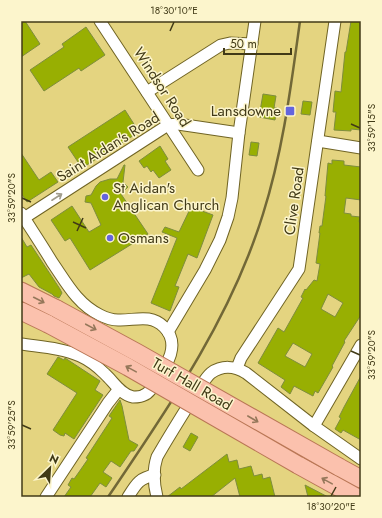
<svg xmlns="http://www.w3.org/2000/svg" width="382" height="518" viewBox="0 0 382 518" font-family="Jost,sans-serif">
<style>
.building{fill:#98af02;stroke:#7e8d3e;fill-rule:evenodd}
.lines{fill:none;stroke-linecap:round;stroke-linejoin:round}
.minor-casing{stroke:#706424;stroke-width:13}
.primary-casing{stroke:#b97655;stroke-width:19}
.minor{stroke:#fff;stroke-width:11}
.primary{stroke:#fbc1ad;stroke-width:17}
.rail{stroke:#726837;stroke-width:2.5}
.primary-bridge-casing{stroke:#b97655;stroke-width:19;stroke-linecap:butt}
.primary-bridge{stroke:#fbc1ad;stroke-width:17}
.oneway{stroke:#a09c8b}
.oneway2{stroke:#95775a}
.ticks{fill:none;stroke:#413a17;stroke-width:1.5}
.poi-dot{fill:#6465dd;stroke:#fcf5cc;stroke-width:1.5}
.labels{text-anchor:middle;dominant-baseline:central;stroke-width:3;stroke-linejoin:round;paint-order:stroke}
.street-label{font-size:15px;fill:#413a17;stroke:#fcf5cc}
.poi-label{font-size:15px;fill:#413a17;stroke:#fcf5cc;text-anchor:start}
.neatline{fill:none;stroke:#413a17;stroke-width:1.5}
.ticks-label{font-size:10px;text-anchor:middle;fill:#413a17}
</style>
<rect width="100%" height="100%" fill="#e4d480"/>
<g class="building">
<polygon points="21,21 25,21 40,44 21,57"/>
<polygon points="351,21 361,21 361,130 351,129 351,131 334,130 336,112 333,112 335,91 341,92 345,52 346,52"/>
<polygon points="86,27 105,55 81,71 79,68 44,91 30,70 64,47 62,44"/>
<polygon points="263,94 276,96 274,108 277,108 275,120 259,117"/>
<polygon points="303,101 312,102 310,115 301,114"/>
<polygon points="125,110 139,132 82,168 68,147"/>
<polygon points="251,142 259,143 257,156 249,155"/>
<polygon points="160,146 168,159 165,161 171,170 159,178 153,170 151,172 147,166 144,168 139,161"/>
<polygon points="21,153 39,180 51,172 58,182 27,202 21,193"/>
<path d="M 332,160 L 344,161 L 344,165 L 361,167 L 361,200 L 346,198 L 344,213 L 351,214 L 351,216 L 360,217 L 359,222 L 361,222 L 361,315 L 344,341 L 345,342 L 332,366 L 333,367 L 318,393 L 315,391 L 313,396 L 294,386 L 290,394 L 281,387 L 285,380 L 258,363 L 278,328 L 284,332 L 303,298 L 301,297 L 305,289 L 306,290 L 314,280 L 317,281 L 320,264 L 316,263 L 320,233 L 319,233 L 320,226 L 322,226 L 326,196 L 325,196 L 328,163 L 332,164 ZM 328,294 L 343,303 L 335,317 L 321,309 ZM 293,343 L 312,354 L 305,367 L 285,356 Z"/>
<polygon points="124,165 125,165 123,182 128,187 121,194 148,234 90,270 70,238 65,241 51,220 72,206 89,232 101,225 91,203 85,202 86,196 91,195 96,186 100,182 110,179 117,179"/>
<polygon points="191,207 213,215 197,258 188,254 175,286 179,287 170,311 151,303 177,238 162,232 165,227 179,232"/>
<polygon points="21,237 27,247 31,245 60,289 62,293 59,298 54,296 52,294 39,287 29,274 21,278"/>
<polygon points="58,357 64,360 65,358 100,381 95,390 103,395 74,439 65,433 64,436 60,435 53,430 77,393 47,374"/>
<polygon points="361,376 361,440 343,430 341,433 335,429 341,418 339,417 344,407"/>
<polygon points="120,400 122,406 129,440 138,445 134,451 131,451 120,467 111,461 103,472 112,478 106,487 100,483 90,497 64,497 71,487 68,485 72,478 74,479 79,472 88,459 86,458 112,418 109,416"/>
<polygon points="191,433 198,437 190,451 183,447"/>
<polygon points="227,454 229,462 237,460 239,469 251,466 254,476 262,474 263,479 270,477 275,497 240,497 235,478 211,497 167,497 180,487 181,489"/>
<polygon points="305,485 328,497 308,497"/>
</g>
<g class="lines">
<defs>
<g id="minor">
<polyline points="100,21 198,170"/>
<polyline points="147,92 221,45 230,43 252,44"/>
<polyline points="318,141 361,148"/>
<path d="M 21,213 C 31,229 42,245 52,262 C 66,282 77,304 100,315 C 106,318 112,320 118,320 C 134,321 150,313 164,327 C 181,344 167,365 156,381 C 153,386 150,393 144,395 C 141,397 137,397 133,397 C 121,395 113,381 105,374 C 98,367 89,360 80,356 C 62,348 41,347 21,344"/>
<polyline points="24,218 168,125 178,124 239,133"/>
<polyline points="168,332 205,270 220,240 228,217 232,198 239,133 255,21"/>
<polyline points="237,368 241,358 299,269 335,21"/>
<polyline points="314,426 361,345"/>
<polyline points="46,497 108,403 119,389"/>
<path d="M 128,497 C 136,484 139,478 155,475"/>
<path d="M 157,497 C 154,485 153,469 157,457 C 169,436 183,414 196,393 C 201,387 205,378 211,373 C 222,365 235,366 246,373 L 314,426 L 361,459"/>
</g>
<g id="primary">
<polyline points="21,291 57,309"/>
<polyline points="21,311 48,324"/>
<polyline points="298,465 356,497"/>
<polyline points="339,467 361,479"/>
</g>
</defs>
<use href="#minor" class="minor-casing"/>
<use href="#primary" class="primary-casing"/>
<use href="#minor" class="minor"/>
<use href="#primary" class="primary"/>
<path class="rail" d="M 108,497 C 169,407 231,318 263,214 C 283,151 291,86 300,21"/>
<defs>
<g id="primary-bridge">
<polyline points="57,309 138,353 339,467"/>
<polyline points="48,324 128,367 298,465"/>
</g>
</defs>
<use href="#primary-bridge" class="primary-bridge-casing"/>
<use href="#primary-bridge" class="primary-bridge"/>
</g>
<defs><path id="oneway-shaft" d="M-6 0H5M1.5-3L5.5 0L1.5 3" fill="none" stroke-width="1.6" stroke-linecap="round" stroke-linejoin="round"/></defs>
<use class="oneway" href="#oneway-shaft" transform="translate(57 197) rotate(-33)"/>
<g class="oneway2">
<use href="#oneway-shaft" transform="translate(39 300) rotate(27)"/>
<use href="#oneway-shaft" transform="translate(91 327) rotate(28)"/>
<use href="#oneway-shaft" transform="translate(131 369) rotate(-151)"/>
<use href="#oneway-shaft" transform="translate(253 419) rotate(30)"/>
<use href="#oneway-shaft" transform="translate(327 481) rotate(-151)"/>
</g>
<path class="ticks" d="M 170,31 L 174,22M 351,124 L 360,128M 22,198 L 31,202M 73,222 L 86,228M 77,231 L 83,218M 351,351 L 360,355M 22,425 L 31,429M 331,496 L 336,487"/>
<g class="poi-dot">
<rect x="285" y="106" width="10" height="10" rx="2"/>
<circle cx="105" cy="197" r="4"/>
<circle cx="110" cy="238" r="4"/>
</g>
<g class="labels">
<g class="street-label">
<text transform="translate(162 87) rotate(57)">Windsor Road</text>
<text transform="translate(108 147) rotate(-32)">Saint Aidan's Road</text>
<text transform="translate(294 201) rotate(-82)">Clive Road</text>
<text transform="translate(192 384) rotate(30)">Turf Hall Road</text>
</g>
<g class="poi-label">
<text x="281" y="111" text-anchor="end">Lansdowne</text>
<text x="113" y="188">St Aidan's<tspan x="113" dy="17">Anglican Church</tspan></text>
<text x="118" y="238">Osmans</text>
</g>
</g>
<rect width="382" height="518" fill="none" stroke="#fcf5cc" stroke-width="44"/>
<g transform="translate(50 468) rotate(25)" stroke="#fcf5cc" stroke-width="3" paint-order="stroke">
<path d="M0-3L7 15L0 10L-7 15Z" fill="#413a17"/>
<text y="-6" font-size="11" font-weight="bold" text-anchor="middle" fill="#413a17">N</text>
</g>
<path d="M224 48v6h67v-6" fill="none" stroke="#413a17" stroke-width="2"/>
<text x="230" y="48" font-size="12" fill="#413a17" stroke="#fcf5cc" stroke-width="3" paint-order="stroke">50 m</text>
<rect x="22" y="22" width="338" height="474" class="neatline"/>
<g class="ticks-label">
<text x="174" y="14">18°30'10"E</text>
<text transform="translate(371 128) rotate(-90)" y="4">33°59'15"S</text>
<text transform="translate(11 198) rotate(-90)" y="4">33°59'20"S</text>
<text transform="translate(371 355) rotate(-90)" y="4">33°59'20"S</text>
<text transform="translate(11 425) rotate(-90)" y="4">33°59'25"S</text>
<text x="331" y="510">18°30'20"E</text>
</g>
</svg>
